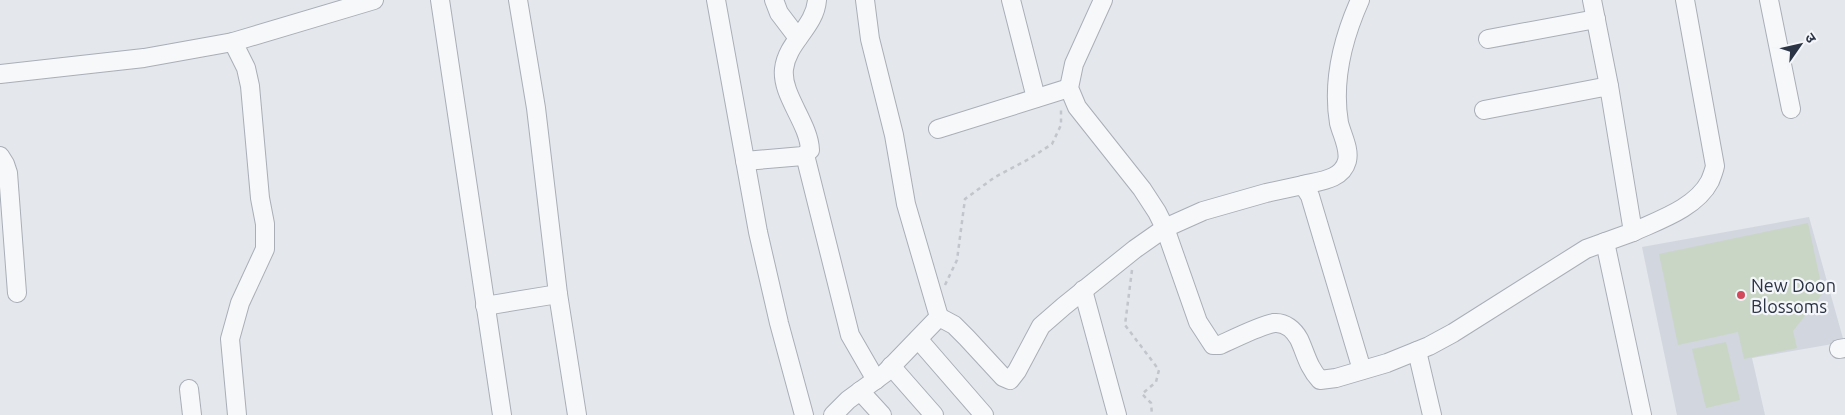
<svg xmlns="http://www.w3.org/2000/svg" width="1845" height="415" viewBox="0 0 1845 415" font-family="Ubuntu,'Noto Sans Devanagari',sans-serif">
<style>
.built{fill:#d2d6de}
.green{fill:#c9d6c5}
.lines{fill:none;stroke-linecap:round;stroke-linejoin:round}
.minor-casing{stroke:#a9aeb7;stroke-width:20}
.path{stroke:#c2c5cb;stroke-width:2.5;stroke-dasharray:4 4;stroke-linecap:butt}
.minor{stroke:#f7f8fa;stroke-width:18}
.poi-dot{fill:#d1495b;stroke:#f4f6f9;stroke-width:2}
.labels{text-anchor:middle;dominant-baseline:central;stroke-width:4.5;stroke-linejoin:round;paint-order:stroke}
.poi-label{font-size:18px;fill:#2b3445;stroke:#f4f6f9;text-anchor:start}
</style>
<rect width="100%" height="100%" fill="#e4e7ec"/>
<polygon class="built" points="1809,217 1844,342 1752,358 1765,415 1677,415 1642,247"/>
<g class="green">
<polygon points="1808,223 1823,293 1793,331 1797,348 1744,359 1738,332 1678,345 1659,254"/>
<polygon points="1726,342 1740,400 1706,408 1692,349"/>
</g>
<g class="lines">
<defs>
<g id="minor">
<polyline points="440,0 502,415"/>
<polyline points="518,0 536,108 558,294 577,415"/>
<polyline points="716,0 758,232 779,323 804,415"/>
<polyline points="774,0 779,13 798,38"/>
<polyline points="1011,0 1036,98"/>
<path d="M 1103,0 L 1074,64 L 1069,88 L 1077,107 L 1142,189 L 1157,212 L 1165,228 L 1198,322 L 1213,345 L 1220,345 C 1233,339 1261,325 1274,323 C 1285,322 1294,330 1299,339 C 1306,354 1308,367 1320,380 L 1336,378 L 1387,363 L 1429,346 L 1453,333 L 1586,249 L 1633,232 L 1609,86 L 1484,110"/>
<polyline points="1592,0 1609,86"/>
<polyline points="1769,0 1791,109"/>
<polyline points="1488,39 1596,19"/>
<polyline points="233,42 246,68 250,86 260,198 265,224 265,249 240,303 230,339 237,415"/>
<polyline points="0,74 144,58 233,42 374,0"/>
<polyline points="938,129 1069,88"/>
<polyline points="805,155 850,335 876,380"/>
<polyline points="0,156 5,164 8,173 17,293"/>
<path d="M 745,161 L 803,156 L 810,150 C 809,123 781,95 784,69 C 787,42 815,27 817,0"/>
<path d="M 1303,185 C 1319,181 1342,180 1347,161 C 1350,149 1342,135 1339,123 C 1332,81 1343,38 1360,0"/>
<path d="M 1633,232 C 1659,220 1696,208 1710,181 C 1712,176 1714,171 1715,166 L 1685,0"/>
<polyline points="1605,242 1642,415"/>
<polyline points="1083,290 1117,415"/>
<polyline points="485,306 558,294"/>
<polyline points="939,317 954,325 967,338 1003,377 1010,380 1017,371 1041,326 1064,306 1135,249 1165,228 1203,211 1266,193 1303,185 1310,196 1362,370"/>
<polyline points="918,339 984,415"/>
<polyline points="1839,349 1845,348"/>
<polyline points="1417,351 1432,415"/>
<polyline points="891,366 934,415"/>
<polyline points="189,389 192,415"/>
<polyline points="860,391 882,415"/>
<polyline points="833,415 848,400 885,373 939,317 906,204 894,135 870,39 865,0"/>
</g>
</defs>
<use href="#minor" class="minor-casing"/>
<g class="path">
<polyline points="1132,270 1125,325 1159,370 1156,382 1142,394 1151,403 1152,415"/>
<polyline points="945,285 957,260 965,199 995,177 1029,159 1052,144 1061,125 1061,109"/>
</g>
<use href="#minor" class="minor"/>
</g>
<circle class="poi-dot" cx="1741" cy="295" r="5"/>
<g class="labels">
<g class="poi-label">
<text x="1751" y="285">New Doon<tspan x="1751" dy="21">Blossoms</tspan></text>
</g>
</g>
<g transform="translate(1800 45) rotate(56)" stroke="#f4f6f9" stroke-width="4" paint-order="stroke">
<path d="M0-4L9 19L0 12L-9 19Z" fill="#2b3445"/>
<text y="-8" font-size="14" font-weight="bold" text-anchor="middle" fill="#2b3445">उ</text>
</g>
</svg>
